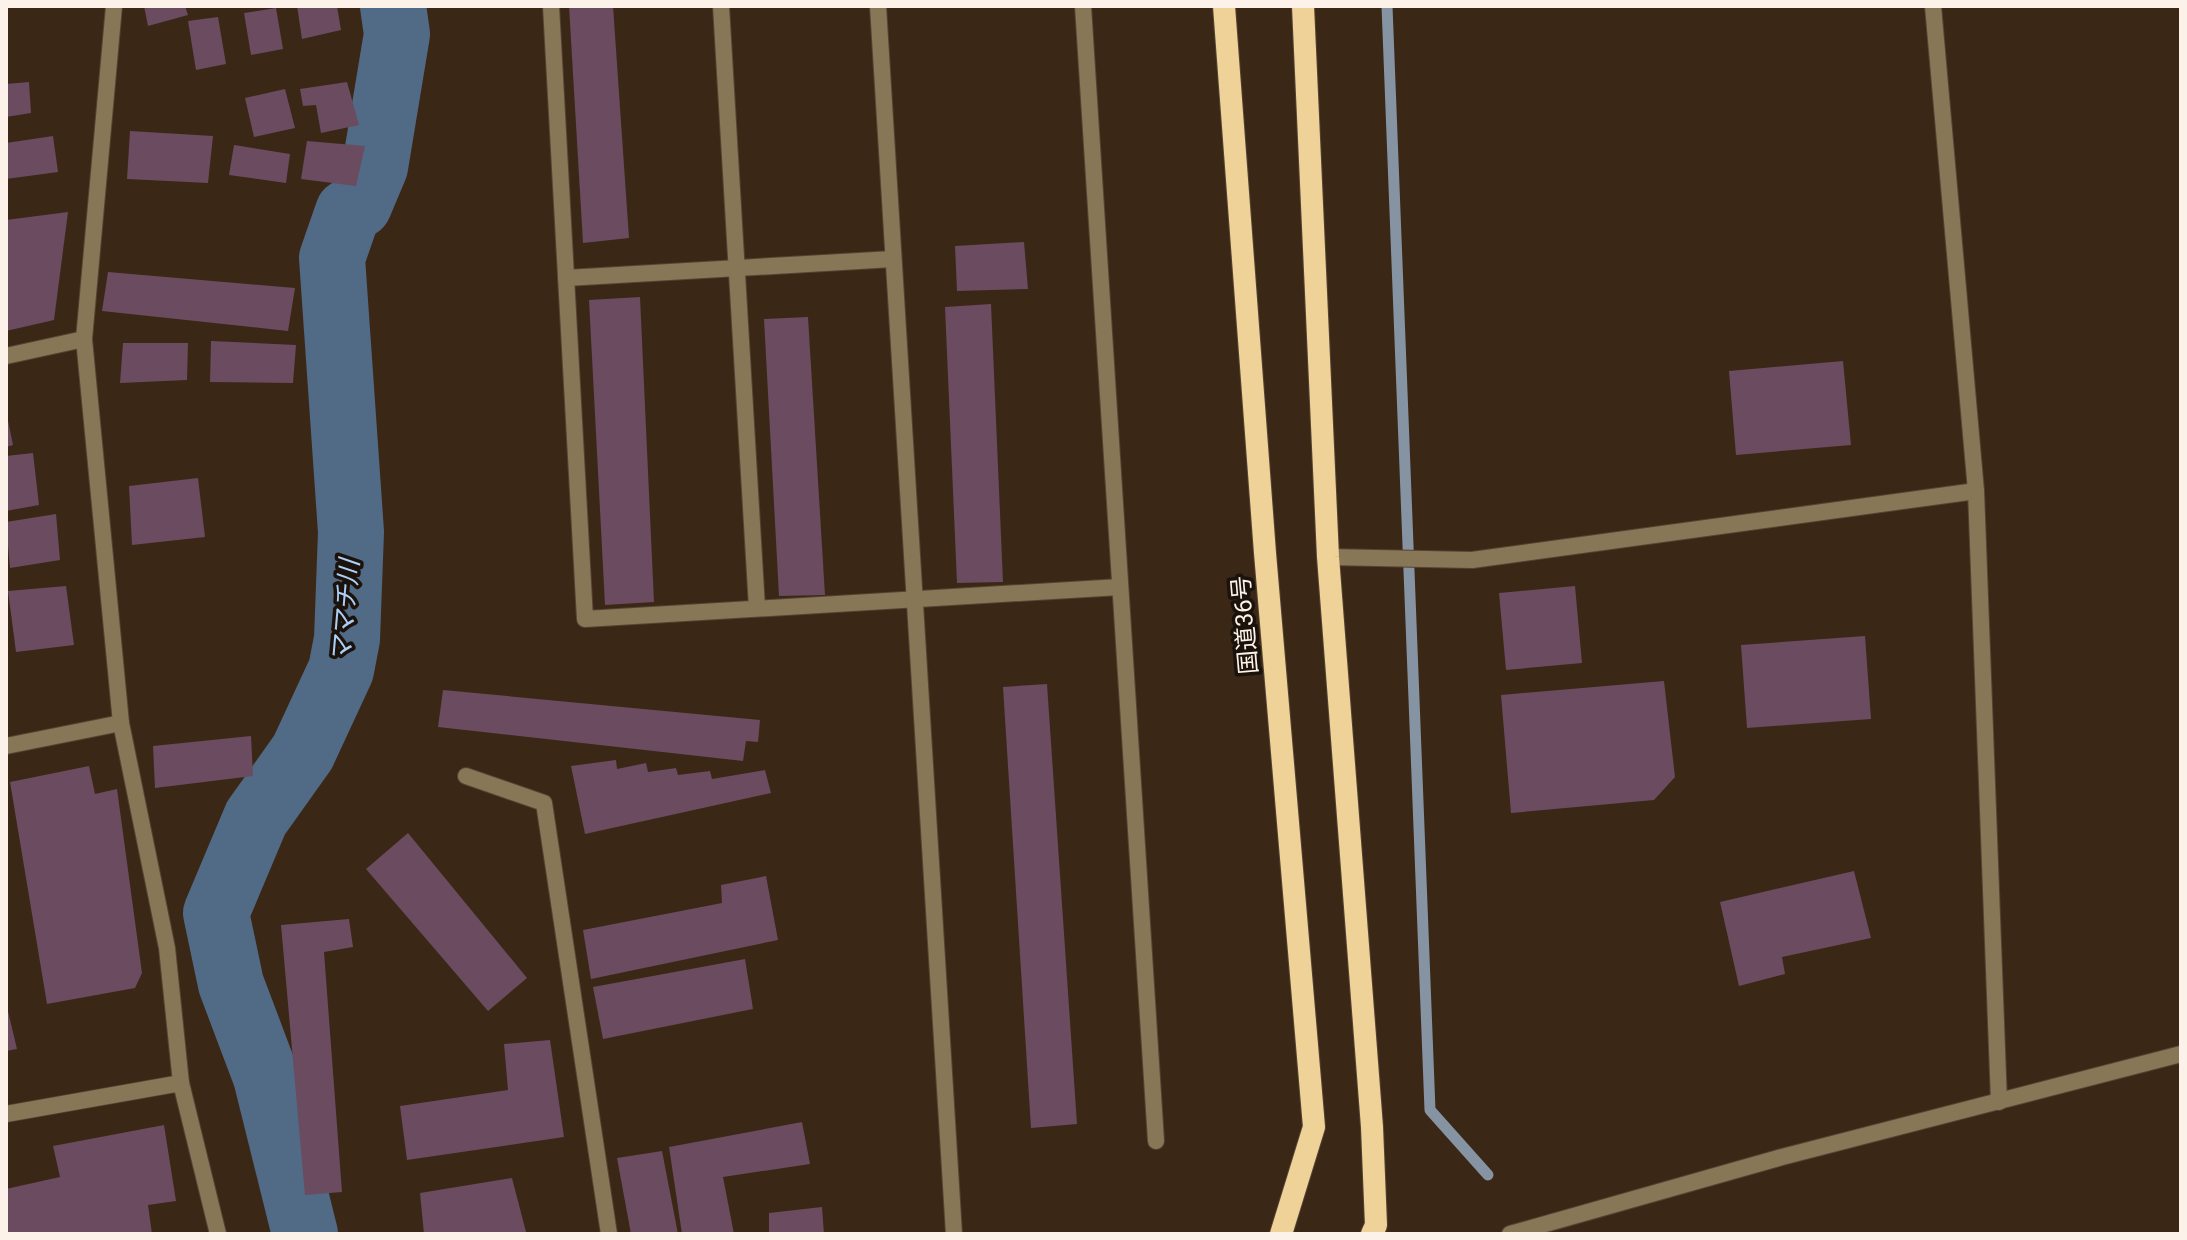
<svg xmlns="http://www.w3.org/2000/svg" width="2187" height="1240" viewBox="0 0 2187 1240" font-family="Roboto,'Noto Sans JP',sans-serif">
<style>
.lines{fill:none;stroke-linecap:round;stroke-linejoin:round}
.stream{stroke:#8593a3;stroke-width:11}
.river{stroke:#516a85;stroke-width:66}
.building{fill:#6b4b60}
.service-casing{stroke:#564334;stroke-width:18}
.minor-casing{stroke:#564334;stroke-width:18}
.trunk-casing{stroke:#564334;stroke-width:24}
.service{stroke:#877756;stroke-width:16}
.minor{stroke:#877756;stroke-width:16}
.trunk{stroke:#eed298;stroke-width:22}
.labels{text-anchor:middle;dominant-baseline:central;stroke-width:7;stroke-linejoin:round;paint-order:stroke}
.street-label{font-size:24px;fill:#fdf2e9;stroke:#1b120b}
.water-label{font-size:26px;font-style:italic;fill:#accff6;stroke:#1b120b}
</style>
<rect width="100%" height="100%" fill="#3b2716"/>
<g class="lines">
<polyline class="stream" points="1387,6 1430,1110 1488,1175"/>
<polyline class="river" points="305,1234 266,1077 231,984 216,913 256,818 303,752 341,670 347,639 351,532 332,258 348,212 359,205 375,167 397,34 393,6"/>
</g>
<g class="building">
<polygon points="144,6 185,6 188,15 148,26"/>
<polygon points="297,6 337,6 341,30 302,39"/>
<polygon points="569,6 613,6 629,238 583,243"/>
<polygon points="276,8 283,49 251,55 244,13"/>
<polygon points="218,17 226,64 196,70 188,21"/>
<polygon points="29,82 31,113 6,117 6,84"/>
<polygon points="347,82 359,125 321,133 316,105 303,106 300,89"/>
<polygon points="285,89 295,128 254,137 245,98"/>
<polygon points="130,131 213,136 208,183 127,179"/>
<polygon points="53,136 58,172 6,179 6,143"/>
<polygon points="307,141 365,146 356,186 301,179"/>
<polygon points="234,145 290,154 286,183 229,175"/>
<polygon points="68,212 54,320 6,331 6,220"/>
<polygon points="1024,242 1028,289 957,291 955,246"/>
<polygon points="108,272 295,288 288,331 102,311"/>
<polygon points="640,297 654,602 605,605 589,300"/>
<polygon points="991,304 1003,582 957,583 945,307"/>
<polygon points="808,317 825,595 779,596 764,319"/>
<polygon points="211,341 296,345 293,383 210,382"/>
<polygon points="123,343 188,343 187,380 120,383"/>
<polygon points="1843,361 1851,445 1736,455 1729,371"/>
<polygon points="6,411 13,445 6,447"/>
<polygon points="33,453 39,505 6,511 6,456"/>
<polygon points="198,478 205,537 132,545 129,486"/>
<polygon points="56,514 60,560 10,568 6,522"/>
<polygon points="66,586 74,645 16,652 8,591"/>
<polygon points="1575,586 1582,663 1506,670 1499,593"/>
<polygon points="1865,636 1871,719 1747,728 1741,645"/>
<polygon points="1664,681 1675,777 1654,800 1511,813 1501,695"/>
<polygon points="1047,684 1077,1124 1031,1128 1003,687"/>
<polygon points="443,690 760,720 758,742 746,741 743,761 438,727"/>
<polygon points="251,736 253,776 155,788 153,746"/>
<polygon points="616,760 617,769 646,763 648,772 676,768 678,775 710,771 712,779 765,770 771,793 585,834 571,766"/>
<polygon points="89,766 95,794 117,789 142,973 135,988 47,1004 10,782"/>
<polygon points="408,833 527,978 488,1011 366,869"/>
<polygon points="1854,871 1871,938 1782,957 1785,974 1739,986 1720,902"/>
<polygon points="766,876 778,940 591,979 583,930 722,903 721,885"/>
<polygon points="349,919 353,947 324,952 342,1192 305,1195 281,925"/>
<polygon points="745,959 753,1009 603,1039 593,987"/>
<polygon points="6,1003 17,1049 6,1051"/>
<polygon points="550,1040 564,1137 407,1160 400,1106 508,1090 504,1044"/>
<polygon points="802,1122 810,1164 723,1177 734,1234 682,1234 669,1147"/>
<polygon points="164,1125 176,1201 148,1205 152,1234 6,1234 6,1189 60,1177 53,1146"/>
<polygon points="662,1151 678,1234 631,1234 617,1158"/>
<polygon points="512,1178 526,1232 424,1234 420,1193"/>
<polygon points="822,1207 824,1234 769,1234 769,1213"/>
</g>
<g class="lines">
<defs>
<g id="service">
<polyline points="1933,6 1976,491 1999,1102"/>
<polyline points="1328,557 1472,560 1976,491"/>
<polyline points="1510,1234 1782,1157 2181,1054"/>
</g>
<g id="minor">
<polyline points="114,6 84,339 121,723 167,948 181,1083 218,1234"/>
<polyline points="551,6 585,619 1120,587"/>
<polyline points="721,6 757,608"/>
<polyline points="878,6 954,1234"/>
<polyline points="1083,6 1156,1141"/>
<polyline points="566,278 893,259"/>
<polyline points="6,356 84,339"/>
<polyline points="6,746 121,723"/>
<polyline points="466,776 544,803 609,1234"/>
<polyline points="6,1114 181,1083"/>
</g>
<g id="trunk">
<polyline points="1224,6 1265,553 1314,1127 1281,1234"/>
<polyline points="1303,6 1328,557 1372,1127 1376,1225 1372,1234"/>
</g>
</defs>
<use href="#service" class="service-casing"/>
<use href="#minor" class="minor-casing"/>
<use href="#trunk" class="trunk-casing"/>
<use href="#service" class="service"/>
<use href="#minor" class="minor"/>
<use href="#trunk" class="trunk"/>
</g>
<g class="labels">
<g class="street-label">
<text transform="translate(1245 625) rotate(-95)">国道36号</text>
</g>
<g class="water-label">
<text transform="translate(345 611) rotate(-85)">ママチ川</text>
</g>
</g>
<rect width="2187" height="1240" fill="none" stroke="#fdf2e9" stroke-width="16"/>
</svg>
